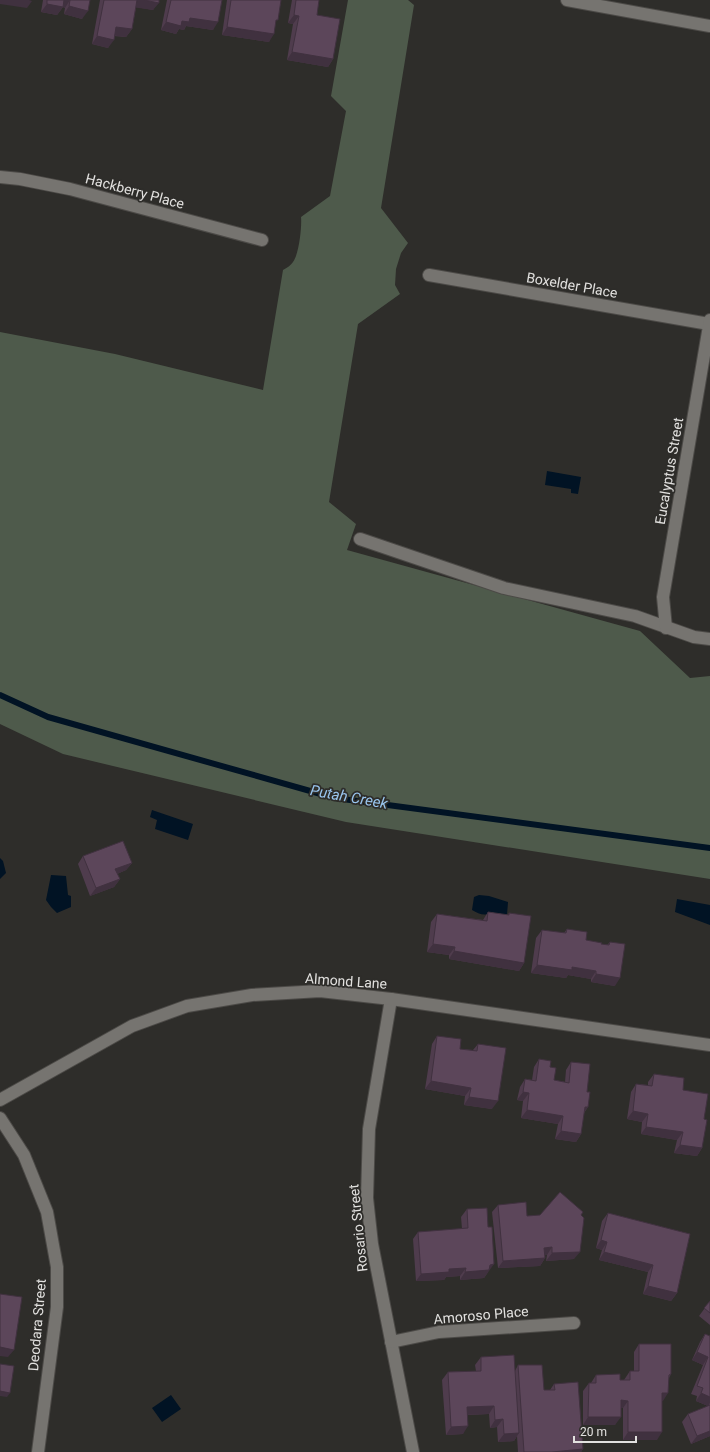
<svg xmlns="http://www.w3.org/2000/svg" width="710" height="1452" viewBox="0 0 710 1452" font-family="Roboto,sans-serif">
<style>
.green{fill:#4e5a4b}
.water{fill:#011324}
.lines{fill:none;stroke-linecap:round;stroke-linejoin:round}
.stream{stroke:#011324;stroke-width:6}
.street-casing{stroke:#4c4a47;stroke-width:14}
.street{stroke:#767470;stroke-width:12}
.wall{fill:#4f3c4d}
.shaded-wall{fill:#40313f}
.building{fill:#5c465a;stroke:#40313f}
.labels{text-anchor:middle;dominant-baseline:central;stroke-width:3.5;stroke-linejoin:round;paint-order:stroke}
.street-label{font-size:14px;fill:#e2e1df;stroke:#2e2d2a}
.water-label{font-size:15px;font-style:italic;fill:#99c5ee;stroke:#2e2d2a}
</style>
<rect width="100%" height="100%" fill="#2e2d2a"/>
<path class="green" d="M 348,0 L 408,0 L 414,5 L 381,208 L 408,243 L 401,253 L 396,269 L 395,285 L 400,294 L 358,324 L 329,502 L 356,524 L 347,550 L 640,631 L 690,678 L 710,676 L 710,879 L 346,822 L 63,754 L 0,724 L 0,332 L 115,354 L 263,390 L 283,270 C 287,268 291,265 293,262 C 299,254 302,227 301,217 L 330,196 L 346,111 L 331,96 Z"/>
<g class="water">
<polygon points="547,471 581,477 578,494 571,493 571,489 545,485"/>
<polygon points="152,810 193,824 188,840 155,829 157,820 150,817"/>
<polygon points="0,858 3,861 6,873 0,879"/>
<polygon points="51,875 66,876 68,895 71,896 71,907 57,913 51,907 46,900"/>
<path d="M 479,895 L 489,896 L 508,902 L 507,915 L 497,915 L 492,912 C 485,917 479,914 472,910 L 474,897 Z"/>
<polygon points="677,899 710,905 710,925 675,912"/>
<polygon points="171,1395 181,1409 162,1422 152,1408"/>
</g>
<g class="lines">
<polyline class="stream" points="0,695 48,717 335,798 710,848"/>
<defs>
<g id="street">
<polyline points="567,0 710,26"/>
<polyline points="0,177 20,179 70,189 262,240"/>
<polyline points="429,275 709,324"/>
<polyline points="360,539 504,588 635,616 694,637 710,639"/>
<polyline points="666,628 663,597 710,320"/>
<polyline points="391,999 369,1129 367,1198 372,1244 413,1452"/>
<polyline points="0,1100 132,1026 187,1006 252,995 320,991 391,999 710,1045"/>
<polyline points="0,1118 24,1155 47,1212 57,1267 57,1307 38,1452"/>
<polyline points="391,1342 439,1332 574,1323"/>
</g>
</defs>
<use href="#street" class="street-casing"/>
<use href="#street" class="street"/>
</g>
<g class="wall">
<polygon points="43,0 90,0 82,19 64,14 65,8 63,7 57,15 41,12"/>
<polygon points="100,0 159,0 153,10 136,7 132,29 126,37 114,36 108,48 92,44"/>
<polygon points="167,0 222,0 213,30 186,26 184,30 179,29 176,34 161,30"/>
<polygon points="227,0 281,0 275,24 269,42 222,35"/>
<polygon points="292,0 319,0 317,15 333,59 328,67 287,60 293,24 288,23"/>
<polygon points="83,856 132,863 126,870 117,874 120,879 114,887 90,896 78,864"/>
<polygon points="488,912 508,915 509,913 524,963 519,971 449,959 449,955 427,952 431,922 437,914 483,920"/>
<polygon points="567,929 586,940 607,945 610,942 615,986 591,982 591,979 568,975 566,978 531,973 536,938 542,930 564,933"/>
<polygon points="437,1036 460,1049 473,1050 478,1044 492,1109 464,1105 465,1096 425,1089 432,1044"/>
<polygon points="539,1059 550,1067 554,1080 565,1082 566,1070 571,1062 587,1092 588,1107 584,1113 581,1134 576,1142 555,1139 558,1124 521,1118 523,1101 517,1100 520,1087 525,1079 532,1080 534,1067"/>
<polygon points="654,1074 683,1090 704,1119 702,1148 697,1156 674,1153 677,1140 641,1134 642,1122 627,1119 631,1092 636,1084 648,1085 648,1082"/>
<polygon points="498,1205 527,1216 581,1215 574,1259 546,1261 547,1255 545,1255 545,1258 540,1266 498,1268 492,1212"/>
<polygon points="467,1209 488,1272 484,1278 460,1280 460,1276 446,1277 444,1280 416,1281 413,1239 418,1232 462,1229 461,1217"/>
<polygon points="608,1213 690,1234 677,1293 671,1301 643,1294 648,1272 599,1260 602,1250 596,1248 602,1221"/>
<polygon points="710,1301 710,1325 699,1316"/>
<polygon points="705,1334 710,1336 710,1436 691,1444 682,1422 688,1414 708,1406 696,1401 697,1396 691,1394 703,1365 692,1360 700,1342"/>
<polygon points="639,1344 671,1374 669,1378 662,1401 657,1440 623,1440 623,1408 621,1408 615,1425 583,1425 583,1391 589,1383 591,1383 596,1375 620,1380 624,1380 630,1371 634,1371 634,1352"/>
<polygon points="481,1357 515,1371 518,1365 544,1390 550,1390 554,1384 583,1449 581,1452 518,1452 517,1436 514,1441 498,1442 497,1427 490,1428 489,1414 468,1415 463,1434 446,1435 442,1380 448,1372 476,1371 475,1365"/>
</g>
<g class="shaded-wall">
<polygon points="0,0 29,0 32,1 27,8 0,4"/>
<polygon points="63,0 70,0 65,8 63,7 57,15 41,12 47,4"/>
<polygon points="137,0 144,0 159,3 153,10 132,7"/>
<polygon points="69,6 88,11 82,19 64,14"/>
<polygon points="294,15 299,16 293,24 288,23"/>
<polygon points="190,18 218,22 213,30 186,26 184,30 179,29 176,34 161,30 166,22 182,21"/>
<polygon points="116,27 132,29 126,37 110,35"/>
<polygon points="227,27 274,34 269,42 222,35"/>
<polygon points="97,36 114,40 108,48 92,44"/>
<polygon points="292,52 333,59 328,67 287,60"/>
<polygon points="132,863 126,870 110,877 115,869"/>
<polygon points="120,879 114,887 90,896 96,888"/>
<polygon points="433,944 455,947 449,955 427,952"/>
<polygon points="454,951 524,963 519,971 449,959"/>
<polygon points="537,965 572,967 596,971 591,979 568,975 566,978 531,973"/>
<polygon points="596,974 620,978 615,986 591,982"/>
<polygon points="431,1081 471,1088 465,1096 425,1089"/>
<polygon points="523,1092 529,1093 523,1101 517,1100"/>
<polygon points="469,1097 498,1101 492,1109 464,1105"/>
<polygon points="585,1107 588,1107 582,1115"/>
<polygon points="527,1110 563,1116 558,1124 521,1118"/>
<polygon points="633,1111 648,1114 642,1122 627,1119"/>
<polygon points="646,1127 683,1132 677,1140 641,1134"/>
<polygon points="561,1131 581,1134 576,1142 555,1139"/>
<polygon points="680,1145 702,1148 697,1156 674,1153"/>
<polygon points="601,1240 607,1242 602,1250 596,1248"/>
<polygon points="552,1247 547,1255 539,1256 544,1248"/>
<polygon points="580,1252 574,1259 546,1261 552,1253"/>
<polygon points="604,1252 653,1265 648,1272 599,1260"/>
<polygon points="545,1258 540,1266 498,1268 503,1261"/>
<polygon points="494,1264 484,1278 460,1280 465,1272 490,1265"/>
<polygon points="466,1268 460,1276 446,1277 444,1280 416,1281 421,1274 449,1269"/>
<polygon points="648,1286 677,1293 671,1301 643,1294"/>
<polygon points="0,1347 14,1350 8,1357 0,1356"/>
<polygon points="697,1352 708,1357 703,1365 692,1360"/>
<polygon points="0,1391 10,1393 7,1397 0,1396"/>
<polygon points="662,1393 668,1393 663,1401 657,1401"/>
<polygon points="701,1393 710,1397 710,1403 708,1406 696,1401"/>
<polygon points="621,1400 628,1401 623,1408 615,1408"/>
<polygon points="494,1406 489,1414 462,1415 467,1407"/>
<polygon points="588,1417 621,1417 615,1425 583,1425"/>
<polygon points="503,1419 497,1427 490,1428 495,1420"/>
<polygon points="468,1426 463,1434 446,1435 451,1427"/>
<polygon points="710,1431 710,1436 691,1444 697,1436"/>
<polygon points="628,1432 662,1432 657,1440 623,1440"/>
<polygon points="519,1433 514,1441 498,1442 504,1434"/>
<polygon points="583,1449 581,1452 552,1452"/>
</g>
<g class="building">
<polygon points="47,0 64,0 63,7 47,4"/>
<polygon points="70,0 90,0 88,11 69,6"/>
<polygon points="104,0 137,0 132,29 116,27 114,40 97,36"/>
<polygon points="144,0 159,0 159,3"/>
<polygon points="171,0 222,0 218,22 190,18 189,22 182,21 181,26 166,22"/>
<polygon points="231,0 281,0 278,20 276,20 274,34 227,27"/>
<polygon points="296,0 319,0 317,15 340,19 333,59 292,52 299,16 294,15"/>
<polygon points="123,841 132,863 115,869 120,879 96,888 83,856"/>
<polygon points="488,912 509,915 509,913 531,916 524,963 454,951 455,947 433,944 437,914 487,921"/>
<polygon points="567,929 587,932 586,940 602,943 601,944 609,945 610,942 625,944 620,978 596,974 596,971 572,967 572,970 537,965 542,930 566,933"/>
<polygon points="437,1036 461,1039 460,1049 477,1051 478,1044 506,1048 498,1101 469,1097 471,1088 431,1081"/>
<polygon points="539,1059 551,1061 550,1067 556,1068 554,1080 569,1083 571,1062 590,1064 587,1092 590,1092 588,1107 585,1107 581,1134 561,1131 563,1116 527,1110 529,1093 523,1092 525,1079 536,1081"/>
<polygon points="654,1074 684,1078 683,1090 708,1094 704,1119 707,1120 702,1148 680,1145 683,1132 646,1127 648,1114 633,1111 636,1084 652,1086"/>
<polygon points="560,1192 583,1212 581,1215 584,1218 580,1252 552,1253 552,1247 544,1248 545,1258 503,1261 498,1205 526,1202 527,1216 540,1215"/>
<polygon points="487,1208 488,1227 492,1227 494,1264 490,1265 489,1270 465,1272 466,1268 449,1269 449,1272 421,1274 418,1232 468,1228 467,1209"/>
<polygon points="608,1213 690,1234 677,1293 648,1286 653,1265 604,1252 607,1242 601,1240"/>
<polygon points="0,1294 22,1297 14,1350 0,1347"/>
<polygon points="710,1301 710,1313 704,1308"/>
<polygon points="705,1334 710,1336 710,1397 701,1393 703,1388 697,1386 708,1357 697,1352"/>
<polygon points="639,1344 671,1344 671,1374 669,1375 668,1393 662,1393 662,1432 628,1432 628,1401 621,1400 621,1417 588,1417 589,1383 596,1383 596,1375 620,1374 620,1380 630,1380 630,1371 639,1371"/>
<polygon points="514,1355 519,1433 504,1434 503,1419 495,1420 494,1406 467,1407 468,1426 451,1427 448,1372 481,1371 481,1357"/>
<polygon points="0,1364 14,1366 10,1393 0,1391"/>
<polygon points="518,1365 542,1365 544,1390 555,1390 554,1384 578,1382 583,1449 552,1452 524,1452"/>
<polygon points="710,1405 710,1431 697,1436 688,1414"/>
</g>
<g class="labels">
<g class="street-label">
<text transform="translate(135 191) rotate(15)">Hackberry Place</text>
<text transform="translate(572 285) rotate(10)">Boxelder Place</text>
<text transform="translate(669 471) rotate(-80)">Eucalyptus Street</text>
<text transform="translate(346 981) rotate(4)">Almond Lane</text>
<text transform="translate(358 1228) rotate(-96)">Rosario Street</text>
<text transform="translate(481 1315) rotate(-5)">Amoroso Place</text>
<text transform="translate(37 1325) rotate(-85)">Deodara Street</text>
</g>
<g class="water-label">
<text transform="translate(349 797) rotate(10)">Putah Creek</text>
</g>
</g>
<path d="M574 1436v6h62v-6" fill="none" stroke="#e2e1df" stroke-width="2"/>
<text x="580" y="1436" font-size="12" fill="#e2e1df" stroke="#2e2d2a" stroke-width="3" paint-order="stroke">20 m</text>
</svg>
